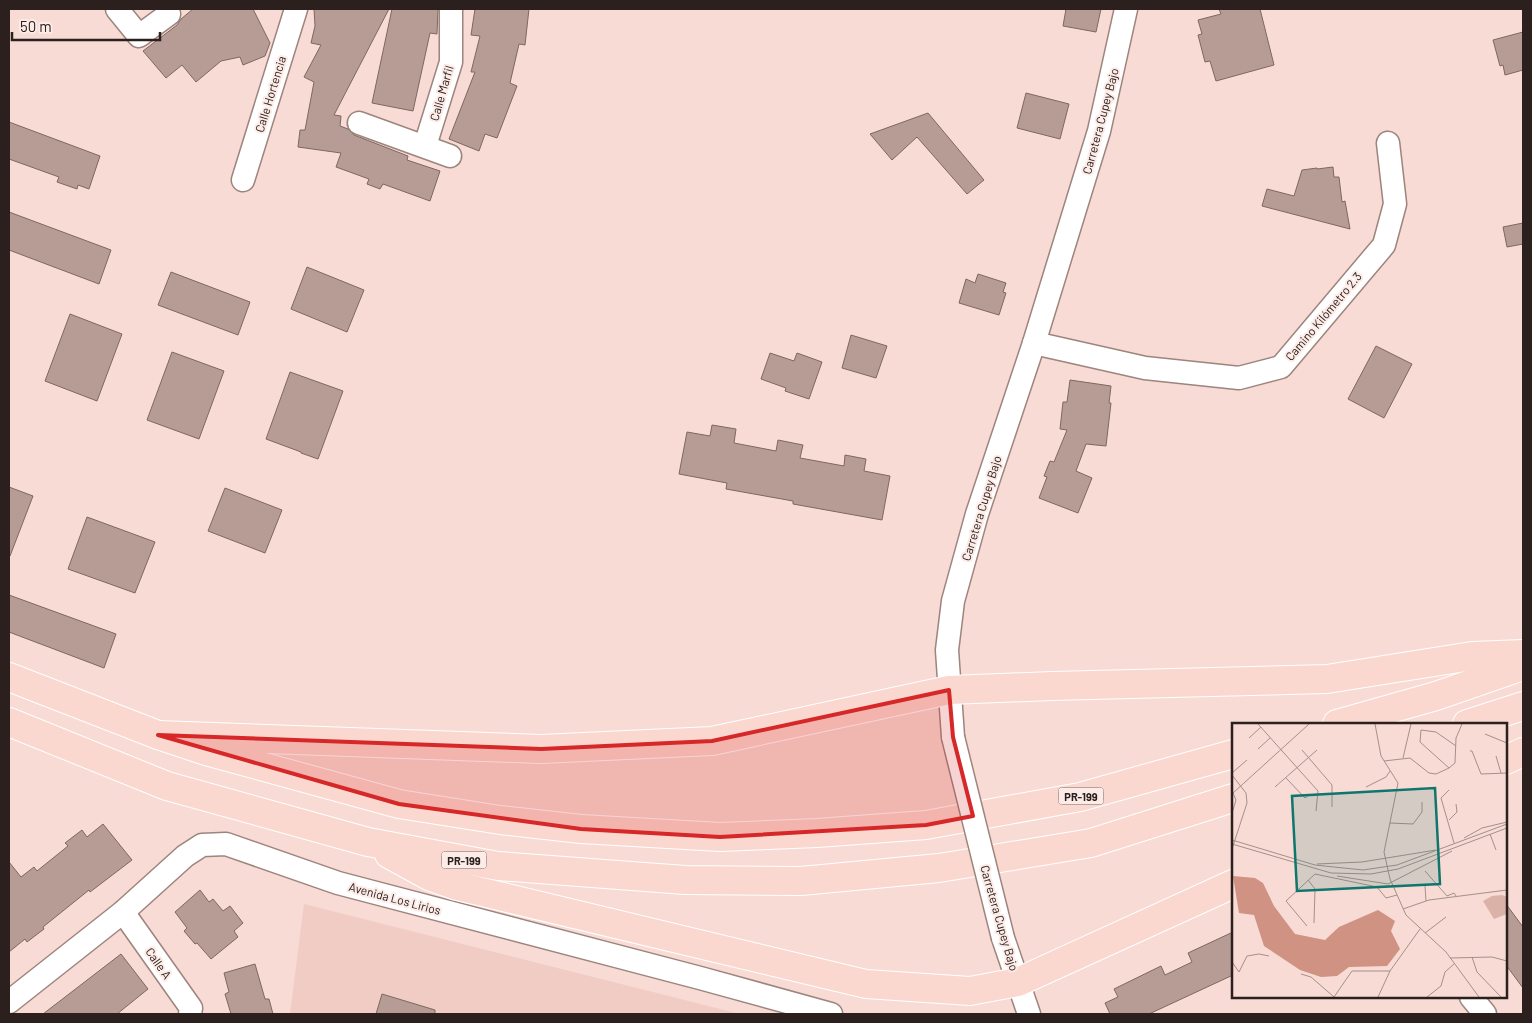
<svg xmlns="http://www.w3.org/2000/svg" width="1532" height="1023" viewBox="0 0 1532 1023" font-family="Barlow,sans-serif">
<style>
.built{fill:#f0ccc4}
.building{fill:#b69c95;stroke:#7f6761}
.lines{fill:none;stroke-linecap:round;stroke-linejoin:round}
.minor-casing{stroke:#9d847d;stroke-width:25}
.major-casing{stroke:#fff;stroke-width:30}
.minor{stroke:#fff;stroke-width:22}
.major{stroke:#fbd8cf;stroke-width:28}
.minor-bridge-casing{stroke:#9d847d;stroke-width:25;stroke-linecap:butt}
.minor-bridge{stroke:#fff;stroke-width:22}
.marked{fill:#d62828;fill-opacity:0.2;stroke:#d62828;stroke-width:4;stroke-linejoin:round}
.labels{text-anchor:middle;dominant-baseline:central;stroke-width:4;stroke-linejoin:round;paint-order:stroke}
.shield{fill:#fcebe6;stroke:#6a5d5a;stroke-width:1}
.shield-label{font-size:11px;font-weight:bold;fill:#2b201e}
.street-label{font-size:12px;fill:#2b201e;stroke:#fcebe6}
.inset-road{fill:none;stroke:#a5908b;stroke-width:1}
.view{fill:#0f766e;fill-opacity:0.15;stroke:#0f766e;stroke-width:2.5}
.inset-edge{fill:none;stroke:#2b201e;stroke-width:2.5}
</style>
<rect width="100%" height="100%" fill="#f7dbd4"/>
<polygon class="built" points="304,904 740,1014 290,1014"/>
<g class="building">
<polygon points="193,9 253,9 270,43 265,56 243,65 240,57 221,61 196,82 182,65 166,78 143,51 177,25 181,19"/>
<polygon points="314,9 389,9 334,115 341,116 340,126 348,129 354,135 408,156 407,160 440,171 430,201 383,184 380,189 367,184 369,179 336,167 341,153 298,147 300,130 305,130 314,82 304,77 321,45 311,43 315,26"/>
<polygon points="392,9 438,9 437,34 430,33 413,111 372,103"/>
<polygon points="475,9 529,9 525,45 519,44 510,83 517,86 497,138 485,134 479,151 449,139 475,72 471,72 480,36 471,35"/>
<polygon points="1066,9 1101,9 1096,32 1063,26"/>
<polygon points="1219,9 1260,9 1274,65 1216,81 1210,61 1205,62 1198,35 1202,34 1198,20 1221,14"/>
<polygon points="1523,32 1523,70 1505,75 1503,65 1500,66 1493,40"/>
<polygon points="1026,93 1069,104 1060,139 1017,128"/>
<polygon points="928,113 984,180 967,194 917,137 892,160 870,134"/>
<polygon points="9,122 100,156 89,189 78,185 77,189 57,182 59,177 9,159"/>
<polygon points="1333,167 1334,177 1339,177 1342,202 1345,201 1350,229 1262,206 1267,189 1294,196 1302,170 1317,168 1317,169"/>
<polygon points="9,212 111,250 99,284 9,250"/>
<polygon points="1523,223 1523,244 1507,247 1503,227"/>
<polygon points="307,267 364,290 347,332 291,309"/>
<polygon points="171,272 250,302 238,335 158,305"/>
<polygon points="978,274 1006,283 1003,292 1006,293 999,315 959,303 966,279 975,283"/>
<polygon points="70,314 122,334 97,401 45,381"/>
<polygon points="851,335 887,346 876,378 842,368"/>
<polygon points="1376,346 1412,364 1384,418 1348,399"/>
<polygon points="172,352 224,371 199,439 147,420"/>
<polygon points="770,353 794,361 797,353 822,362 809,399 785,391 786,388 761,379"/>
<polygon points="290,372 343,391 318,459 301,453 301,452 266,439"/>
<polygon points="1070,380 1111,386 1109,403 1111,403 1106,446 1086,444 1076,471 1092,478 1078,513 1039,498 1047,477 1044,476 1050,461 1054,462 1067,430 1060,429 1063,402 1067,402"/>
<polygon points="712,425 736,429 734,443 776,451 778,440 803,445 800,458 844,466 845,455 866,459 864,471 890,476 882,520 793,504 793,501 726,489 727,483 679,474 687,432 710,436"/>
<polygon points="9,487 33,496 10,556 9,556"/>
<polygon points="225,488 282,510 265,553 208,531"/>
<polygon points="87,517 155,542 135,593 68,569"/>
<polygon points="9,595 116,634 104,668 9,632"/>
<polygon points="103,824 132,860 90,892 89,890 43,927 44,929 27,942 25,939 9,952 9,862 21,877 34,867 37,871 68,846 65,843 82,830 87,837"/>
<polygon points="200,890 209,902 213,899 223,911 230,906 243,923 234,931 238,937 211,959 197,943 195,944 184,931 187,928 175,912"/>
<polygon points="1506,904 1523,927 1523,988 1506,965"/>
<polygon points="1233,932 1233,975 1149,1014 1110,1014 1105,1003 1118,997 1114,989 1161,966 1165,975 1192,962 1188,953"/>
<polygon points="121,954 148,989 117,1014 43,1014"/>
<polygon points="255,964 265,999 269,999 273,1014 231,1014 225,994 229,992 224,973"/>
<polygon points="382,994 435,1010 435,1014 376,1014"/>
</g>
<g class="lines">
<defs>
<g id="minor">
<polyline points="117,9 139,36 169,14"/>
<polyline points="359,123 450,156"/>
<polyline points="425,146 451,62 451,9"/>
<polyline points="243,180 296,9"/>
<polyline points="1034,343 1145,368 1239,378 1281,367 1384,245 1395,204 1388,143"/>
<polyline points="953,737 947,650 953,601 977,514 1034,343 1099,131 1126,9"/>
<polyline points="123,912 191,1008 190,1014"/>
<polyline points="1003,938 1029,1014"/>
<polyline points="1471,997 1485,1014"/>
<polyline points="9,1002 123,912 185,856 202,845 226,844 338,883 700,978 831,1014"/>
</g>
<g id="major">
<polyline points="9,677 158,735 206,751 399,804 500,820 581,829 720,837 817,833 926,825 1080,797 1233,754"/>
<polyline points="9,722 167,786 368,842 498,866 685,880 801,881 939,868 1091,843 1233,798"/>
<polyline points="1337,724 1436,696 1523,666"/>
<polyline points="1467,724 1523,706"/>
<polyline points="158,735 541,749 712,741 949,690 1052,686 1327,679 1472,656 1523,654"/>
<polyline points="1506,760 1523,752"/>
<polyline points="389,854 429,876 457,886 866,984 970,991 1018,982 1233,884"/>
</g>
</defs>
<use href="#minor" class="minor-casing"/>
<use href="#major" class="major-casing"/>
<use href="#minor" class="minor"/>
<use href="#major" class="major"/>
<defs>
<polyline id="minor-bridge" points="953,737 1003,938"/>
</defs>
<use href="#minor-bridge" class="minor-bridge-casing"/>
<use href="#minor-bridge" class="minor-bridge"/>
</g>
<path class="marked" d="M 949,690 L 953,737 L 973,816 L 926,825 L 720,837 L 581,829 L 399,804 L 158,735 L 541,749 L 712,741 Z"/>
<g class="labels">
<g class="shield">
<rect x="1058.5" y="787.5" width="45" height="17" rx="4"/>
<rect x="441.5" y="851.5" width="45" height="17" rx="4"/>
</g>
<g class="shield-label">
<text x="1081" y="796">PR-199</text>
<text x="464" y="860">PR-199</text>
</g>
<g class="street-label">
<text transform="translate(441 93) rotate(-74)">Calle Marfil</text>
<text transform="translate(270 94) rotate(-73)">Calle Hortencia</text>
<text transform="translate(1100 121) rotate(-75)">Carretera Cupey Bajo</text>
<text transform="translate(1323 316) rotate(-50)">Camino Kilómetro 2.3</text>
<text transform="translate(981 508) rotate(-73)">Carretera Cupey Bajo</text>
<text transform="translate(395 898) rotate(15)">Avenida Los Lirios</text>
<text transform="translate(1000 918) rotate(74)">Carretera Cupey Bajo</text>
<text transform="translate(159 963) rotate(55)">Calle A</text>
</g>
</g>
<g transform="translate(1232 723)">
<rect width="275" height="275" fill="#f7dbd4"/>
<path d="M 270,172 L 275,174 L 275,191 L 262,196 L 251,178 L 260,173 Z" fill="#dbb2a8"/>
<path d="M 1,153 L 23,155 L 31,160 L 42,183 L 63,211 L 93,217 L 107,204 L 146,187 L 163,198 L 159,208 L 168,226 L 155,243 L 117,244 L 105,253 L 89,254 L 68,247 L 32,223 L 22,192 L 7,190 Z" fill="#cf9283"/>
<path class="inset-road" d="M 26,1 L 86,68 L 84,88M 143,1 L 149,33 L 166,60 L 152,129 L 158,156 L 174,192 L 214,229 L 247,274M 253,11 L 275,20M 17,15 L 29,4M 26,26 L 38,15M 70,27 L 100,62 L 100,84M 238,28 L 240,28 L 249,51 L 275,50M 264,33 L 269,50M 171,35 L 179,1M 152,38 L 178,35 L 197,50 L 204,51 L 217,45 L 223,40 L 224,15 L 230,1M 217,45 L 188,19 L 189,7 L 204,9 L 224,23M 0,50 L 15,37M 0,52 L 14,70 L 15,80 L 0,126M 54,55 L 73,75 L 76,73M 43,64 L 85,27M 134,64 L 154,54 L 158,48M 217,67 L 209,75 L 222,120M 1,70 L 77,1M 0,90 L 4,77 L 1,70M 217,97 L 225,89 L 224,81M 158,100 L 181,101 L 190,89 L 190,79M 258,111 L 264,127M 232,115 L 250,105 L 275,99M 0,117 L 83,142 L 131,147 L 165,142 L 275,101M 0,121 L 99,150 L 139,151 L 166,146 L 275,105M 85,141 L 130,139 L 204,127M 193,148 L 215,173 L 222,170 L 224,173M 105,153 L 156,161 L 220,128M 76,157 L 83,166 L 82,200M 193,163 L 194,178M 171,186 L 197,177 L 275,167M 75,203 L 54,178 L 83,151 L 145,164 L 154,175 L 165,172M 193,210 L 214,194M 240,234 L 245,249 L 269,274M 218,235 L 260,234 L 275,238M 0,239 L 7,249 L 15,233 L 27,231 L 37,233M 69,251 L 79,254 L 102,274M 102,274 L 120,248 L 158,248M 146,274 L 158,248 L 188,206M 195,274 L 209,263 L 213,249 L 222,241"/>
<path class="view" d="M 203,65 L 208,161 L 65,168 L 60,73 Z"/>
<rect width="275" height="275" class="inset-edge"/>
</g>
<rect width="1532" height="1023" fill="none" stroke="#2b201e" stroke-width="20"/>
<path d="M12 32v8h148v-8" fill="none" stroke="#2b201e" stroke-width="2.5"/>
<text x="20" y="32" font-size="15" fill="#2b201e" stroke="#fcebe6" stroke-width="4" paint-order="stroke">50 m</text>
</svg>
